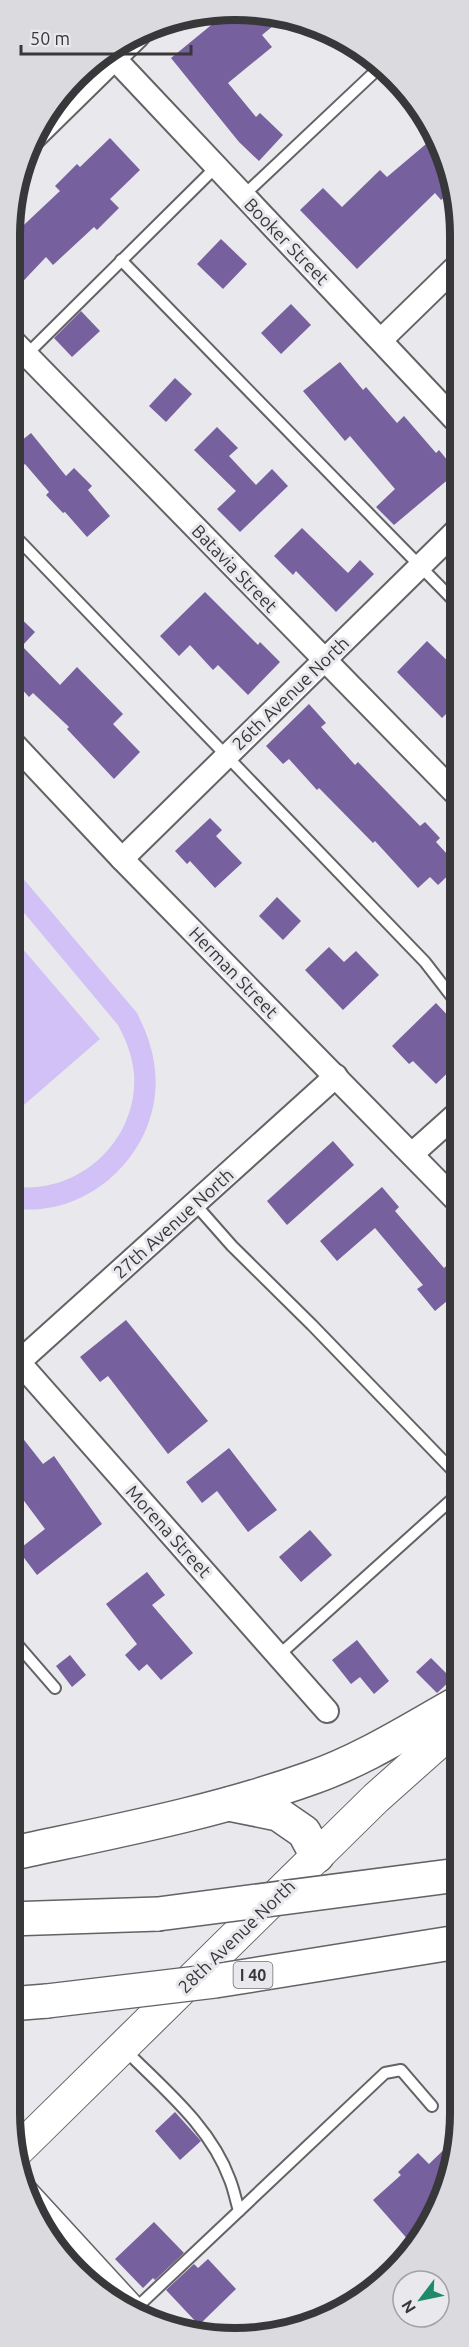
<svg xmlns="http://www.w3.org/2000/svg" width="469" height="2347" viewBox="0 0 469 2347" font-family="Ubuntu,sans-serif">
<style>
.green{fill:#d2c1f6}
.building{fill:#76609d}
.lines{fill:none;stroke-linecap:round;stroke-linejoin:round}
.service-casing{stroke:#636265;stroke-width:14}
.minor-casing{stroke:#636265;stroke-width:26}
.tertiary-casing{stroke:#636265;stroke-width:30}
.secondary-casing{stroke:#636265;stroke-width:34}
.motorway-casing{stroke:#636265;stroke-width:36}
.service{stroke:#fff;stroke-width:10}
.minor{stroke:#fff;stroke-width:22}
.tertiary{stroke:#fff;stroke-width:27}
.secondary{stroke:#fff;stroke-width:32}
.motorway{stroke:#fff;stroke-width:33}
.motorway-bridge-casing{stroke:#636265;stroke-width:36;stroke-linecap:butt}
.motorway-bridge{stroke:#fff;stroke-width:33}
.labels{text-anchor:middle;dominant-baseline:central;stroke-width:6;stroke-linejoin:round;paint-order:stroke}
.shield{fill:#e9e8ec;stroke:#6d6c6f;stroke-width:1.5}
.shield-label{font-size:16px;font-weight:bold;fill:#383739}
.street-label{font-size:18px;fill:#383739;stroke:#e9e8ec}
.rim{fill:none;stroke:#383739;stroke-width:8}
</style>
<rect width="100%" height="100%" fill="#e9e8ec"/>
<g class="green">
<path d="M 10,863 L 137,1013 C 146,1031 153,1049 155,1070 C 163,1150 89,1221 10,1208 L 10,1186 C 77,1197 139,1141 134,1073 C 132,1055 126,1040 118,1025 L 10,896 Z"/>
<polygon points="10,934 100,1039 10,1117"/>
</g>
<g class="building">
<polygon points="264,11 284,17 262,35 272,47 228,83 256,117 260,113 283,135 259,161 239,142 171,58 226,13"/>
<polygon points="110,138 140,170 110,199 119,208 97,230 94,227 53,265 46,257 11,294 11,237 60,191 55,186 77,164 80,167"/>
<polygon points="432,139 440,148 452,191 441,200 435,193 357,269 300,210 323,188 342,207 380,170 387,177"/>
<polygon points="221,239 247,264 223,289 197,264"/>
<polygon points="291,304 311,325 281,354 261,333"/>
<polygon points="81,311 100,331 72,357 54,338"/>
<polygon points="340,362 363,390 366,387 397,423 404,416 436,453 439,450 457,472 394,525 376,507 395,489 350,436 345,441 303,391"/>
<polygon points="175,378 192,394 166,422 149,406"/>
<polygon points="217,427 238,448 229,456 256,485 272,469 288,486 240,532 217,509 236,491 194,450"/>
<polygon points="31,433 66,476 74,468 92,486 88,490 110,516 87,537 65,512 63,513 46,495 49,492 25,464 11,475 11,449"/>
<polygon points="302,528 348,573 360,560 374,574 336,612 296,571 293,575 274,556"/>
<polygon points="205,592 258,645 260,642 280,662 248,695 218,665 213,670 190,645 179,656 160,636"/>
<polygon points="10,608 35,632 22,646 60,685 77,667 123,714 113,724 140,752 114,779 67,729 69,727 33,693 29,697 11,677"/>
<polygon points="427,641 459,672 459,727 447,713 442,718 397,672"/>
<polygon points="309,704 326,723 321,727 355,765 358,762 420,826 425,822 440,838 436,842 458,866 438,885 430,877 418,888 375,841 373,843 319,788 317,790 289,759 283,764 266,746"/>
<polygon points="210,818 222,830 216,836 242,863 215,888 190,861 187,864 175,851"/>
<polygon points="277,897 301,921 283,940 259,916"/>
<polygon points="329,947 344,962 356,951 379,975 343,1010 305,970"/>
<polygon points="436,1003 453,1021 450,1025 459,1034 459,1062 436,1084 413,1061 409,1064 392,1046"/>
<polygon points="333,1141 354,1165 287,1225 267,1201"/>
<polygon points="382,1187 399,1207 395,1211 444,1268 459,1255 459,1291 435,1311 417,1289 423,1285 375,1228 337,1261 320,1241"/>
<polygon points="126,1320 208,1421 168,1454 108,1376 100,1382 80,1357"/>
<polygon points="10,1422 43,1464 54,1456 102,1524 37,1575 18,1550 45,1529 10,1482"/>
<polygon points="229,1448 277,1510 248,1532 217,1491 202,1503 186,1482"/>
<polygon points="310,1530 332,1555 301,1582 279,1557"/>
<polygon points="147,1572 165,1595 152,1605 193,1653 161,1680 147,1664 139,1671 125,1655 137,1644 106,1604"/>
<polygon points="357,1640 389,1681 374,1694 360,1677 351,1684 332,1660"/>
<polygon points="70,1655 86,1675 72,1687 56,1666"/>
<polygon points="431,1658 452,1679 437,1693 416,1672"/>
<polygon points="175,2112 201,2141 180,2160 155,2131"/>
<polygon points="458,2136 458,2142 430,2225 411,2243 373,2200 401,2175 398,2172 418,2153 429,2164"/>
<polygon points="154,2222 184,2253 155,2280 153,2278 143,2288 115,2259"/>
<polygon points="208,2259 236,2289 199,2325 166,2290 194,2264 198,2268"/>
</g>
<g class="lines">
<defs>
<g id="service">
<polyline points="244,195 381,66"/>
<polyline points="121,260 459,606"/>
<polyline points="11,370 217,166"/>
<polyline points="11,532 425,962 459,1006"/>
<polyline points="195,1204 232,1246 312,1325 459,1477"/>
<polyline points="9,1635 55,1688"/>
<polyline points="279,1655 459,1493"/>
<path d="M 125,2050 C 164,2089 211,2127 230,2180 C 234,2190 236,2201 239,2211"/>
<polyline points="134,2310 385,2073 401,2070 432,2106"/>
</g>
<g id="minor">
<polyline points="114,58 459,424"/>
<polyline points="34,138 138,36"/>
<polyline points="11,339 459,797"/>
<polyline points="381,340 459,264"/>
<polyline points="10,740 122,859 459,1203"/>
<polyline points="122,859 459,528"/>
<polyline points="412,1154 459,1112"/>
<polyline points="10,1352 327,1711"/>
<polyline points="10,1370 336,1076"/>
</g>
<polyline id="tertiary" points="25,2193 138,2316"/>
<polyline id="secondary" points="17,2151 376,1798 458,1725"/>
<g id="motorway">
<polyline points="229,1804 278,1814 304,1832 317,1856"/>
<path d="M 9,1854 C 111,1832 213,1813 311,1778 C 363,1760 411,1729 458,1703"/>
<polyline points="9,1919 158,1914"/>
<polyline points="9,2004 47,2001"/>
</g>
</defs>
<use href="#service" class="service-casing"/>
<use href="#minor" class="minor-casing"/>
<use href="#tertiary" class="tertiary-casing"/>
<use href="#secondary" class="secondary-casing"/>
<use href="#motorway" class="motorway-casing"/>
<use href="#service" class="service"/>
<use href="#minor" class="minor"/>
<use href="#tertiary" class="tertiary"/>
<use href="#secondary" class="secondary"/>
<use href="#motorway" class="motorway"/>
<defs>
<g id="motorway-bridge">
<polyline points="158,1914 458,1875"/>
<polyline points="47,2001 215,1981 458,1942"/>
</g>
</defs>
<use href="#motorway-bridge" class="motorway-bridge-casing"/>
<use href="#motorway-bridge" class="motorway-bridge"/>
</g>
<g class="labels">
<rect class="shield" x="233.5" y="1962" width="39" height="26" rx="4.5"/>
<g class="shield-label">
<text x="253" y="1975">I 40</text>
</g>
<g class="street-label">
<text transform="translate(287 241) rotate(46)">Booker Street</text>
<text transform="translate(235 568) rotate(46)">Batavia Street</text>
<text transform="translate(290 693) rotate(-44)">26th Avenue North</text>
<text transform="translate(234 972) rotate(46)">Herman Street</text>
<text transform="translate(173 1223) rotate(-42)">27th Avenue North</text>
<text transform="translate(169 1531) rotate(48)">Morena Street</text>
<text transform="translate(236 1936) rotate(-44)">28th Avenue North</text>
</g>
</g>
<path d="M0 0H469V2347H0ZM235 20H235A215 215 0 0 1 450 235V2113A215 215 0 0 1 235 2328H235A215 215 0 0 1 20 2113V235A215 215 0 0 1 235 20Z" fill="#dbdade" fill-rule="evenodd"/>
<path class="rim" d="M235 20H235A215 215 0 0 1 450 235V2113A215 215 0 0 1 235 2328H235A215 215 0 0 1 20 2113V235A215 215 0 0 1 235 20Z"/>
<g transform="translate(421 2299) rotate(238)"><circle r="28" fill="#e9e8ec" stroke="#a2a1a4" stroke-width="1.5"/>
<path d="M0-4.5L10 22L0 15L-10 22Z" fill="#1f8a68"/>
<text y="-9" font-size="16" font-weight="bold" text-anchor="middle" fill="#383739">N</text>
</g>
<path d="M21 45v9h170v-9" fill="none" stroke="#383739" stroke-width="3"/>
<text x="30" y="45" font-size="18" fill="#383739" stroke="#e9e8ec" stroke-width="4.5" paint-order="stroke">50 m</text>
</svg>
